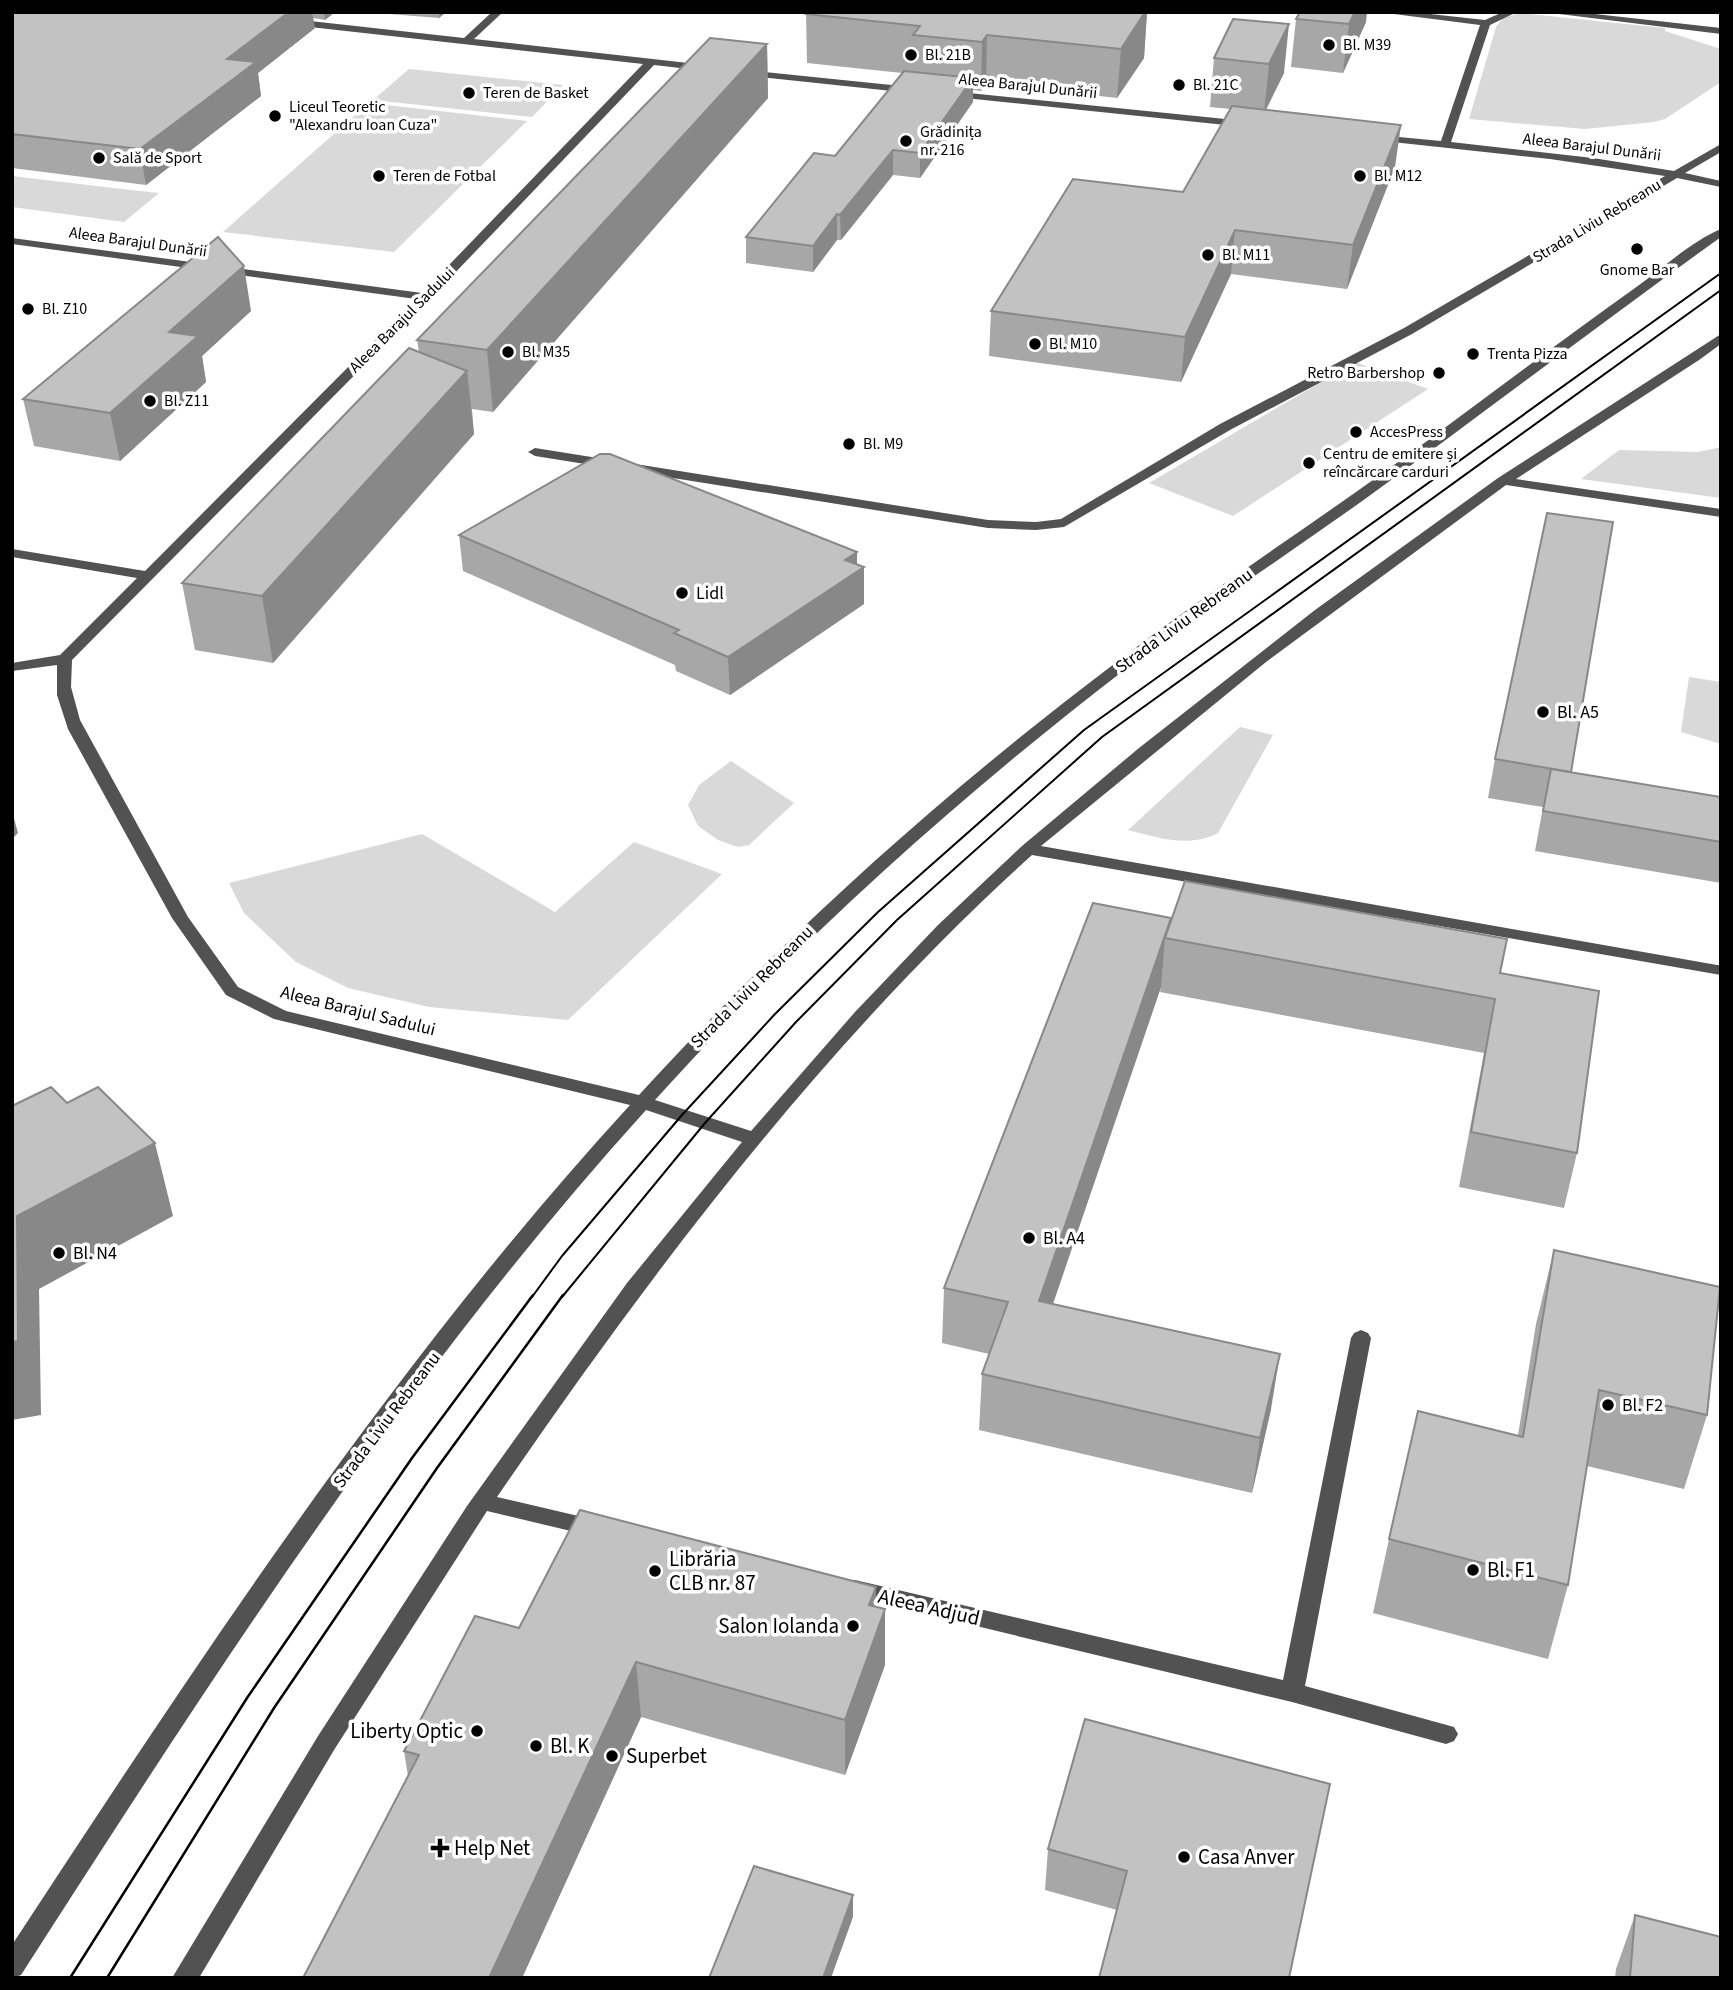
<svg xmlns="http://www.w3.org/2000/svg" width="1733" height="1990" viewBox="0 0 1733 1990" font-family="'Source Sans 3',sans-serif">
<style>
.green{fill:#d9d9d9}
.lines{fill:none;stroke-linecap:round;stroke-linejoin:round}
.minor{fill:#525252;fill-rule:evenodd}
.tram-far1{stroke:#000;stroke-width:2}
.tram{stroke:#000;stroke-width:2.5}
.wall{fill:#a7a7a7}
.shaded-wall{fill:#888}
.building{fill:#c2c2c2;stroke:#888;stroke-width:2}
.poi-dot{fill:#000;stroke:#fff;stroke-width:2.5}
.labels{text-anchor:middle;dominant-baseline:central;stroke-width:7;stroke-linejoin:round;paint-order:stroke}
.far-poi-label{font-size:16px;fill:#000;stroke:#fff;text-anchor:start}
.far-street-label{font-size:16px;fill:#000;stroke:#fff}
.poi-label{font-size:18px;fill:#000;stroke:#fff;text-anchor:start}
.street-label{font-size:18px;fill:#000;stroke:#fff}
.near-poi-label{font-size:21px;fill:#000;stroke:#fff;text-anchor:start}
.near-street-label{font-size:21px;fill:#000;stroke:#fff}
</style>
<rect width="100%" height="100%" fill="#fff"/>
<g class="green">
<polygon points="1520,13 1665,28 1665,31 1721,49 1721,82 1665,119 1654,122 1585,129 1469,119 1496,27 1503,18"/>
<polygon points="409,69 563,85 532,117 373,100"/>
<polygon points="369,103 527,121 394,252 223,232"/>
<polygon points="12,176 139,191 159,193 124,222 12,207"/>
<polygon points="1355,362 1428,389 1233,516 1149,483"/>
<polygon points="1721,447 1721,498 1581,479 1619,450 1698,452"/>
<polygon points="1689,677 1721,682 1721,744 1681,732"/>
<path d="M 1240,727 L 1273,735 L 1218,833 C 1189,848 1159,838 1128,830 Z"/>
<polygon points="731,761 794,803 749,845 738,847 718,840 698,826 688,805 699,785"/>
<polygon points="422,834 555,912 634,842 722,874 568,1020 429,1007 348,988 296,962 244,913 229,883"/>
</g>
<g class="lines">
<g class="minor">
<path d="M 492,12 L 503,12 L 474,39 L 706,65 L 711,68 L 706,71 L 654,65 L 429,300 L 72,660 L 71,687 L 80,720 L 188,917 L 238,987 L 286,1011 L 639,1095 C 784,936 942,794 1114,664 C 1216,586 1324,517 1427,441 C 1496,390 1565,338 1635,288 C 1662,269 1690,242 1721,229 L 1721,237 C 1601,323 1484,413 1365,499 C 1284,557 1201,611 1123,671 C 954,801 798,942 655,1100 L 751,1131 L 855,1012 L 938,925 L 1022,846 L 1139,748 L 1315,610 L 1498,478 L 1721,334 L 1721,344 L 1699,360 L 1516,479 L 1721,509 L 1721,517 L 1506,485 L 1266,662 L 1041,846 L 1717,965 L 1721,965 L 1721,975 L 1032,855 C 825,1042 654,1268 497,1497 L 604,1522 L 607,1528 L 604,1534 L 596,1537 L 487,1511 L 334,1750 L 199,1978 L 172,1978 L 318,1736 L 467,1506 L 627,1283 L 742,1142 L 646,1110 C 407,1374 213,1676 21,1975 L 12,1978 L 12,1945 C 202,1655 395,1361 630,1105 L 274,1019 L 226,995 L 172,918 L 68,729 L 57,695 L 57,665 L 12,671 L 12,663 L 60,655 L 137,578 L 12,557 L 12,549 L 145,571 L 416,299 L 12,244 L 12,238 L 422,293 L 643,64 L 292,25 L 287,22 L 292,19 L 464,38 Z"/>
<polygon points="1378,12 1412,12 1485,20 1503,12 1517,12 1490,25 1451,142 1593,158 1674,171 1721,144 1721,152 1685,173 1721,181 1721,187 1677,178 1412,334 1230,430 1064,527 1036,530 988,528 535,456 528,452 535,448 988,520 1036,522 1061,519 1220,424 1404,328 1665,176 1550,159 1374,140 1373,138 1378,135 1441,141 1480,25"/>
<polygon points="1543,12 1577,12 1721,28 1721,34"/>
<polygon points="744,70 911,87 916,90 911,93 740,75 740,71"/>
<polygon points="949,91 1245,121 1250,124 1245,127 945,96 944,94"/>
<polygon points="1361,1330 1368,1333 1371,1338 1305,1686 1454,1727 1458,1734 1454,1741 1446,1744 1292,1702 847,1595 844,1589 847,1583 855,1580 1283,1680 1351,1338 1354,1333"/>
</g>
<g class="tram-far1">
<polyline points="532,1297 562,1256 682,1115 775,1014 878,912 1084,730 1721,273"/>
<polyline points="562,1297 705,1123 796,1022 897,920 1102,737 1721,290"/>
</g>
<g class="tram">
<polyline points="70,1978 247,1698 412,1458 533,1295"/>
<polyline points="107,1978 274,1708 437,1468 563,1295"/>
</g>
</g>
<g class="wall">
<polygon points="12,12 335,12 325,20 313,18 315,28 258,73 261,96 146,185 12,168"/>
<polygon points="364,12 446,12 439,18"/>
<polygon points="808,12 1147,12 1144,58 1117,98 986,83 981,91 973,90 973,102 920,178 893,175 841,240 837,240 813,272 746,263 746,237 835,156 902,73 807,63 806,14"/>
<polygon points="1233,19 1284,73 1266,110 1395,167 1347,289 1231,274 1181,382 989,356 991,311 1183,192 1230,109 1210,107 1214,58"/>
<polygon points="1296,19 1366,22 1343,73 1291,67"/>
<polygon points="767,44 768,98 493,412 472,409 474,434 273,663 195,650 182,583 419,352 417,340"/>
<polygon points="251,311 202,356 206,382 120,461 34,446 23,399"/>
<polygon points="459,535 857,552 857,565 864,604 730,695 676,671 675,665 463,571"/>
<polygon points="1495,759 1721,797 1721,883 1535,851 1543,807 1488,798"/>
<polygon points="1171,923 1500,973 1577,1153 1564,1208 1459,1187 1484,1053 1160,992 1161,987 1053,1304 1271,1409 1252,1493 979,1430 982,1374 989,1354 942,1343 944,1288"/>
<polygon points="1554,1250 1707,1415 1684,1489 1587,1466 1568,1585 1548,1659 1373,1613 1389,1539 1518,1435 1536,1324"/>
<polygon points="876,1587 876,1607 885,1665 845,1775 641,1717 522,1978 303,1978 408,1776 404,1751 519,1628"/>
<polygon points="1330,1784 1117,1910 1045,1890 1048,1849"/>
<polygon points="1635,1915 1721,1978 1615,1978 1616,1969"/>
</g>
<g class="shaded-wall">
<polygon points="289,12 312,12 315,28 258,73 261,96 146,185 140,149 227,59"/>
<polygon points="324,12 335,12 325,20"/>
<polygon points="439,12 446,12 439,18"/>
<polygon points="1145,12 1147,12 1144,58 1117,98 1121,49"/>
<polygon points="1355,12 1367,12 1366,22 1343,73 1349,24"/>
<polygon points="1289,24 1284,73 1264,113 1269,64"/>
<polygon points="987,35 986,83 981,91 982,42"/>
<polygon points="767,44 768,98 493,412 487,350"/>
<polygon points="973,78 973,102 920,178 920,153"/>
<polygon points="1401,125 1395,167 1347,289 1353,245"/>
<polygon points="893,150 893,175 841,240 840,215"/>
<polygon points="837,214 837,240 813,272 813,246"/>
<polygon points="1235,230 1231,274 1181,382 1185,337"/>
<polygon points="244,266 251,311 202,356 206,382 120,461 110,413 169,332"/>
<polygon points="467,371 474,434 273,663 262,596"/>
<polygon points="857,552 857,572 864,567 864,604 730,695 728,657 845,560"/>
<polygon points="12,811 18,833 12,839"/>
<polygon points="1171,918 1169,939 1165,938 1161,987 1035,1356 1039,1301"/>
<polygon points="155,1143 173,1216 39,1289 41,1415 12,1420 12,1342 17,1216"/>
<polygon points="1280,1354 1271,1409 1252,1493 1260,1438"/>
<polygon points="876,1587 876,1635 885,1609 885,1665 845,1775 845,1720 869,1605"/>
<polygon points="636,1662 641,1717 522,1978 489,1978"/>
<polygon points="853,1895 853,1917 831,1978 823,1978"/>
</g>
<g class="building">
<polygon points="12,12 289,12 227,59 256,62 140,149 12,134"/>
<polygon points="808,12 1145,12 1121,49 987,35 982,42 913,35 920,26 806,14"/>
<polygon points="1300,12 1355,12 1349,24 1296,19"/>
<polygon points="1233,19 1289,24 1269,64 1214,58"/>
<polygon points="710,38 767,44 487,350 417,340"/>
<polygon points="904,71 973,78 920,153 893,150 840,215 837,214 813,246 746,237 814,153 835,156"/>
<polygon points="1232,106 1401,125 1353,245 1235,230 1185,337 991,311 1073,179 1183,192"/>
<polygon points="218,237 244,266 169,332 198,336 110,413 23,399"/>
<polygon points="409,348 467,371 262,596 182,583"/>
<polygon points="600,454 610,454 857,552 845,560 864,567 728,657 674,633 679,630 459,535"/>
<polygon points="1547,513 1613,522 1571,772 1495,759"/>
<polygon points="1551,769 1721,797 1721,842 1543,811"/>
<polygon points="1185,881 1507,939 1500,973 1599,991 1577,1153 1471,1132 1495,999 1165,938"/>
<polygon points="1093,903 1171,918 1039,1301 1280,1354 1260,1438 982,1374 1008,1302 944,1288"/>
<polygon points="51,1087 67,1103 98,1087 155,1143 17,1216 18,1341 12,1342 12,1106"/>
<polygon points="1554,1250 1720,1287 1707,1415 1599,1390 1568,1585 1389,1539 1418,1411 1523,1437"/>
<polygon points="580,1510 876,1587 869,1605 885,1609 845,1720 636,1662 489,1978 303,1978 419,1755 404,1751 475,1616 519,1628"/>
<polygon points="1085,1719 1330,1784 1289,1978 1099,1978 1127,1871 1048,1849"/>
<polygon points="754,1866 853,1895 823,1978 709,1978"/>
<polygon points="1635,1915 1721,1937 1721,1978 1630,1978"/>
</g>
<g class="poi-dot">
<circle cx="1329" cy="45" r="7"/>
<circle cx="911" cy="55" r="7"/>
<circle cx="1179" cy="85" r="7"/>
<circle cx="469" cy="93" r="7"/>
<circle cx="275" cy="116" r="7"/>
<circle cx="906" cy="141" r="7"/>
<circle cx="99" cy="158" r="7"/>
<circle cx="379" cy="176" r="7"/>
<circle cx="1360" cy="176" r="7"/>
<circle cx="1637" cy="249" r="7"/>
<circle cx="1208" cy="255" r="7"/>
<circle cx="28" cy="309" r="7"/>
<circle cx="1035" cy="344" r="7"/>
<circle cx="508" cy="352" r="7"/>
<circle cx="1473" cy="354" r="7"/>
<circle cx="1439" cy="373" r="7"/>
<circle cx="150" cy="401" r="7"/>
<circle cx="1356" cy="432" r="7"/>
<circle cx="849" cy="444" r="7"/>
<circle cx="1309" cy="463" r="7"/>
<circle cx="682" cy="593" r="7"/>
<circle cx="1543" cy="712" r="7"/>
<circle cx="1029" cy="1238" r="7"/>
<circle cx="59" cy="1253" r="7"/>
<circle cx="1608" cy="1405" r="7"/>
<circle cx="1473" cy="1570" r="7"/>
<circle cx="655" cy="1571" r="7"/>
<circle cx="853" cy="1626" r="7"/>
<circle cx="477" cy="1731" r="7"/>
<circle cx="536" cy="1746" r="7"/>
<circle cx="612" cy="1756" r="7"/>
<path d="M436.5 1837.5h7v7h7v7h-7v7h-7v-7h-7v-7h7z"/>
<circle cx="1184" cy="1857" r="7"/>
</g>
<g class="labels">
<g class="far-poi-label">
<text x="1343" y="45">Bl. M39</text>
<text x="925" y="55">Bl. 21B</text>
<text x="1193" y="85">Bl. 21C</text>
<text x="483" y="93">Teren de Basket</text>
<text x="289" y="107">Liceul Teoretic<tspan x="289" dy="18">"Alexandru Ioan Cuza"</tspan></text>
<text x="920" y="132">Grădinița<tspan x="920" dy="18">nr. 216</tspan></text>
<text x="113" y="158">Sală de Sport</text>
<text x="393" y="176">Teren de Fotbal</text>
<text x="1374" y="176">Bl. M12</text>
<text x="1222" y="255">Bl. M11</text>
<text x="1637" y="270" text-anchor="middle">Gnome Bar</text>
<text x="42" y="309">Bl. Z10</text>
<text x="1049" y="344">Bl. M10</text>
<text x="522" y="352">Bl. M35</text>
<text x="1487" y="354">Trenta Pizza</text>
<text x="1425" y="373" text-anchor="end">Retro Barbershop</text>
<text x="164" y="401">Bl. Z11</text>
<text x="1370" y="432">AccesPress</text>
<text x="863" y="444">Bl. M9</text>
<text x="1323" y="454">Centru de emitere și<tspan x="1323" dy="18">reîncărcare carduri</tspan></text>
</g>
<g class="far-street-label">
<text transform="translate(1028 86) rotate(6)">Aleea Barajul Dunării</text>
<text transform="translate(1592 147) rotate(7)">Aleea Barajul Dunării</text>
<text transform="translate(1597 221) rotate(-31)">Strada Liviu Rebreanu</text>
<text transform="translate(138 242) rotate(8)">Aleea Barajul Dunării</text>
<text transform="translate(402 320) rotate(-45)">Aleea Barajul Sadului</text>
</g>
<g class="poi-label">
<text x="696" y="593">Lidl</text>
<text x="1557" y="712">Bl. A5</text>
<text x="1043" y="1238">Bl. A4</text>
<text x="73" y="1253">Bl. N4</text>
<text x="1622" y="1405">Bl. F2</text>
</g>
<g class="street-label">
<text transform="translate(1184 621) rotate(-36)">Strada Liviu Rebreanu</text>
<text transform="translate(752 987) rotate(-45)">Strada Liviu Rebreanu</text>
<text transform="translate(358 1011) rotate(14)">Aleea Barajul Sadului</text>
<text transform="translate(387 1420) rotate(-53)">Strada Liviu Rebreanu</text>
</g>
<g class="near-poi-label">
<text x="669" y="1559">Librăria<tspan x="669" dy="24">CLB nr. 87</tspan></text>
<text x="1487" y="1570">Bl. F1</text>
<text x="839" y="1626" text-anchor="end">Salon Iolanda</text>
<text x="463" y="1731" text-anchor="end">Liberty Optic</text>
<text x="550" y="1746">Bl. K</text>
<text x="626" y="1756">Superbet</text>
<text x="454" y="1848">Help Net</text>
<text x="1198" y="1857">Casa Anver</text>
</g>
<g class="near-street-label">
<text transform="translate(929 1607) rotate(13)">Aleea Adjud</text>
</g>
</g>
<rect width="1733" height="1990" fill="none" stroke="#000000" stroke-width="28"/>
</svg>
